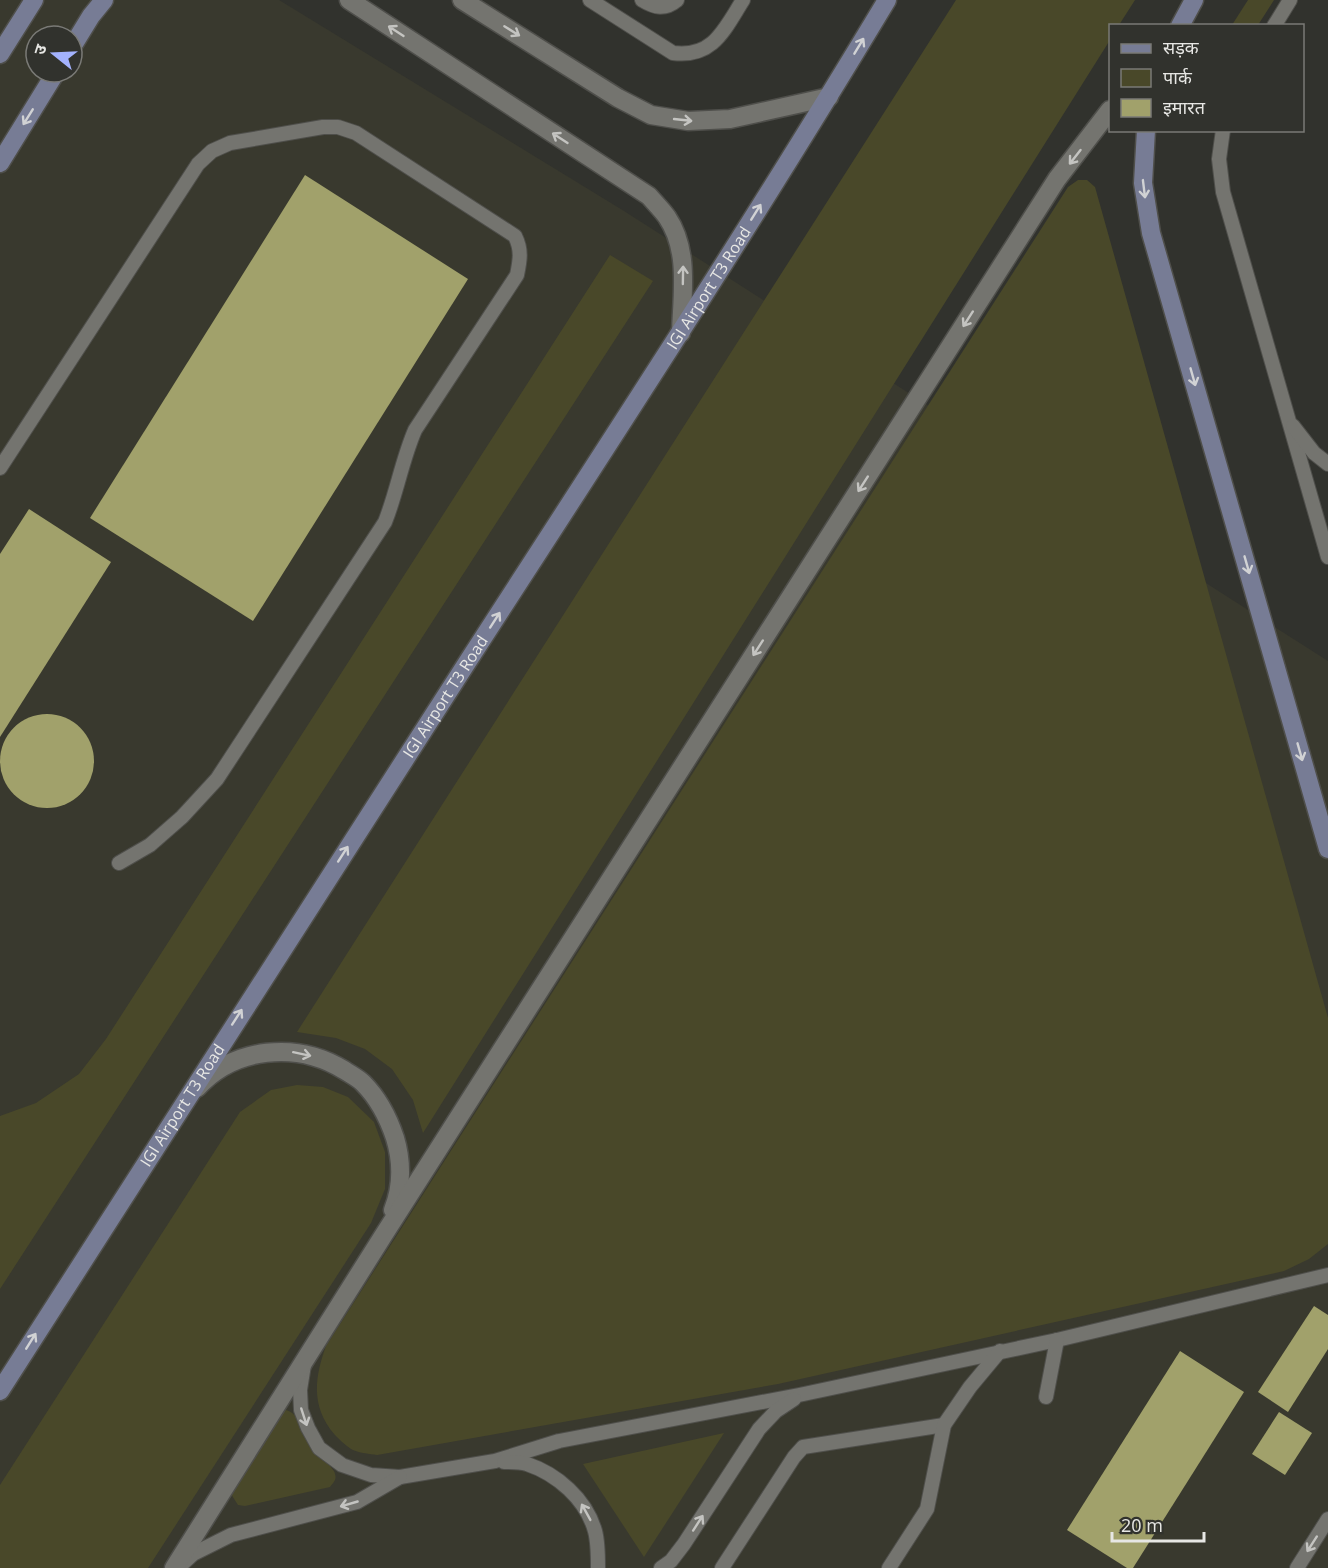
<svg xmlns="http://www.w3.org/2000/svg" width="1328" height="1568" viewBox="0 0 1328 1568" font-family="'Open Sans','Noto Sans Devanagari',sans-serif">
<style>
.built{fill:#39392e;fill-rule:evenodd}
.green{fill:#494829}
.building{fill:#a1a16b}
.lines{fill:none;stroke-linecap:round;stroke-linejoin:round}
.service-casing{stroke:#4f4f4b;stroke-width:16}
.minor-casing{stroke:#4f4f4b;stroke-width:21}
.secondary-casing{stroke:#4f4f4b;stroke-width:21}
.service{stroke:#74746f;stroke-width:14}
.minor{stroke:#74746f;stroke-width:18}
.secondary{stroke:#777c95;stroke-width:18}
.oneway{stroke:#c4c4c1}
.oneway2{stroke:#d1d2d4}
.labels{text-anchor:middle;dominant-baseline:central;stroke-width:6;stroke-linejoin:round;paint-order:stroke}
.street-label{font-size:16px;fill:#e7e7e4;stroke:#31322d}
</style>
<rect width="100%" height="100%" fill="#31322d"/>
<path class="built" d="M 0,0 L 279,0 L 624,211 L 1328,661 L 1328,1568 L 0,1568 ZM 36,36 L 72,36 L 72,72 L 36,72 Z"/>
<g class="green">
<polygon points="956,0 1135,0 1119,25 1110,26 1110,40 423,1133 413,1100 392,1069 365,1049 336,1038 297,1032"/>
<polygon points="1248,0 1274,0 1258,25 1232,25"/>
<path d="M 1078,180 L 1087,180 L 1095,187 L 1328,1018 L 1328,1244 L 1309,1259 L 1284,1271 L 778,1384 L 377,1455 C 370,1454 360,1453 353,1450 C 347,1447 340,1440 335,1435 C 311,1407 314,1379 326,1346 L 1068,187 Z"/>
<polygon points="610,255 653,281 0,1289 0,1116 36,1103 79,1074 106,1039"/>
<polygon points="297,1085 323,1087 348,1097 374,1122 385,1152 385,1189 371,1223 148,1568 0,1568 0,1485 240,1112 271,1090"/>
<path d="M 286,1410 C 301,1414 302,1433 310,1445 C 315,1453 334,1467 335,1474 C 337,1480 333,1483 330,1487 L 245,1506 L 238,1505 L 231,1494 L 234,1485 L 279,1414 Z"/>
<polygon points="724,1433 644,1557 583,1464"/>
</g>
<g class="building">
<polygon points="305,175 468,279 253,621 90,518"/>
<polygon points="29,509 111,562 0,737 0,554"/>
<circle cx="47" cy="761" r="47"/>
<polygon points="1314,1306 1328,1315 1328,1349 1288,1412 1258,1392"/>
<polygon points="1180,1351 1244,1392 1133,1568 1127,1568 1067,1530"/>
<polygon points="1279,1412 1312,1433 1285,1475 1252,1454"/>
</g>
<g class="lines">
<defs>
<g id="service">
<path d="M 590,0 L 673,53 C 713,58 724,30 743,0"/>
<path d="M 642,0 C 655,8 665,10 677,0"/>
<polyline points="1274,26 1290,0"/>
<polyline points="1223,130 1219,159 1223,192 1328,557"/>
<polyline points="1293,426 1314,453 1328,464"/>
<path d="M 0,468 L 198,164 L 212,151 L 230,143 L 323,127 L 338,127 L 356,133 L 515,236 C 522,250 520,260 517,275 L 415,430 C 402,460 397,492 385,522 L 217,779 L 182,817 L 150,845 L 119,863"/>
<polyline points="304,1365 300,1390 301,1410 308,1428 319,1448 342,1465 371,1475 400,1477 495,1461 559,1441 799,1395 1057,1340 1328,1275"/>
<polyline points="1046,1397 1057,1340"/>
<path d="M 504,1462 C 511,1462 520,1462 527,1464 C 557,1474 586,1499 595,1531 C 598,1542 598,1556 598,1568"/>
<polyline points="180,1566 193,1554 231,1535 357,1502 400,1477"/>
<polyline points="661,1568 671,1561 684,1544 759,1429 776,1411 794,1399"/>
<polyline points="722,1568 794,1457 803,1447 944,1425"/>
<polyline points="889,1568 927,1509 944,1425 970,1387 1000,1351"/>
<polyline points="1297,1568 1328,1519"/>
</g>
<g id="minor">
<path d="M 349,0 L 649,196 C 655,203 662,210 667,217 C 690,251 682,295 681,333"/>
<polyline points="462,0 618,98 651,115 688,121 730,119 829,97"/>
<path d="M 197,1088 C 234,1047 297,1041 344,1070 C 350,1074 358,1078 363,1083 C 379,1099 388,1117 395,1138 C 402,1161 402,1187 393,1210"/>
<polyline points="174,1568 383,1236 1057,179 1110,110"/>
</g>
<g id="secondary">
<polyline points="1180,26 1194,0"/>
<polyline points="72,47 91,16 104,0"/>
<polyline points="0,54 34,0"/>
<polyline points="1146,130 1143,183 1151,233 1328,849"/>
<polyline points="0,163 56,72"/>
<path id="s1" d="M 0,1391 C 155,1146 312,902 470,658 C 611,440 753,223 887,0"/>
</g>
</defs>
<use href="#service" class="service-casing"/>
<use href="#minor" class="minor-casing"/>
<use href="#secondary" class="secondary-casing"/>
<use href="#service" class="service"/>
<use href="#minor" class="minor"/>
<use href="#secondary" class="secondary"/>
</g>
<defs><path id="oneway-shaft" d="M-6 0H5M1.5-3L5.5 0L1.5 3" fill="none" stroke-width="1.6" stroke-linecap="round" stroke-linejoin="round" transform="scale(1.5)"/></defs>
<g class="oneway">
<use href="#oneway-shaft" transform="translate(396 31) rotate(-147)"/>
<use href="#oneway-shaft" transform="translate(512 31) rotate(32)"/>
<use href="#oneway-shaft" transform="translate(683 120) rotate(6)"/>
<use href="#oneway-shaft" transform="translate(560 138) rotate(-147)"/>
<use href="#oneway-shaft" transform="translate(1075 157) rotate(128)"/>
<use href="#oneway-shaft" transform="translate(683 275) rotate(-89)"/>
<use href="#oneway-shaft" transform="translate(968 319) rotate(123)"/>
<use href="#oneway-shaft" transform="translate(863 484) rotate(123)"/>
<use href="#oneway-shaft" transform="translate(758 648) rotate(123)"/>
<use href="#oneway-shaft" transform="translate(302 1054) rotate(12)"/>
<use href="#oneway-shaft" transform="translate(304 1417) rotate(72)"/>
<use href="#oneway-shaft" transform="translate(349 1504) rotate(164)"/>
<use href="#oneway-shaft" transform="translate(586 1512) rotate(-119)"/>
<use href="#oneway-shaft" transform="translate(698 1523) rotate(-57)"/>
<use href="#oneway-shaft" transform="translate(1312 1544) rotate(123)"/>
</g>
<g class="oneway2">
<use href="#oneway-shaft" transform="translate(859 46) rotate(-59)"/>
<use href="#oneway-shaft" transform="translate(28 117) rotate(122)"/>
<use href="#oneway-shaft" transform="translate(1144 189) rotate(83)"/>
<use href="#oneway-shaft" transform="translate(756 212) rotate(-58)"/>
<use href="#oneway-shaft" transform="translate(1193 377) rotate(74)"/>
<use href="#oneway-shaft" transform="translate(1247 565) rotate(74)"/>
<use href="#oneway-shaft" transform="translate(495 620) rotate(-57)"/>
<use href="#oneway-shaft" transform="translate(1300 752) rotate(74)"/>
<use href="#oneway-shaft" transform="translate(343 854) rotate(-57)"/>
<use href="#oneway-shaft" transform="translate(237 1017) rotate(-57)"/>
<use href="#oneway-shaft" transform="translate(31 1341) rotate(-58)"/>
</g>
<g class="labels">
<g class="street-label">
<text stroke="none"><textPath href="#s1" startOffset="1311">IGI Airport T3 Road</textPath></text>
<text stroke="none"><textPath href="#s1" startOffset="825">IGI Airport T3 Road</textPath></text>
<text stroke="none"><textPath href="#s1" startOffset="339">IGI Airport T3 Road</textPath></text>
</g>
</g>
<rect x="1109" y="24" width="195" height="108" fill="#31322d" stroke="#7a7a76" stroke-width="1.5"/>
<rect x="1121" y="44" width="30" height="9" fill="#777c95" stroke="#7a7a76" stroke-width="1.5"/>
<text x="1163" y="54" font-size="18" fill="#e7e7e4">सड़क</text>
<rect x="1121" y="69" width="30" height="18" fill="#494829" stroke="#7a7a76" stroke-width="1.5"/>
<text x="1163" y="84" font-size="18" fill="#e7e7e4">पार्क</text>
<rect x="1121" y="99" width="30" height="18" fill="#a1a16b" stroke="#7a7a76" stroke-width="1.5"/>
<text x="1163" y="114" font-size="18" fill="#e7e7e4">इमारत</text>
<g transform="translate(54 54) rotate(288)"><circle r="28" fill="#31322d" stroke="#7a7a76" stroke-width="1.5"/>
<path d="M0-4.5L10 22L0 15L-10 22Z" fill="#a3b2fd"/>
<text y="-9" font-size="16" font-weight="bold" text-anchor="middle" fill="#e7e7e4">उ</text>
</g>
<path d="M1112 1532v9h92v-9" fill="none" stroke="#e7e7e4" stroke-width="3"/>
<text x="1121" y="1532" font-size="18" fill="#e7e7e4" stroke="#31322d" stroke-width="4.5" paint-order="stroke">20 m</text>
</svg>
